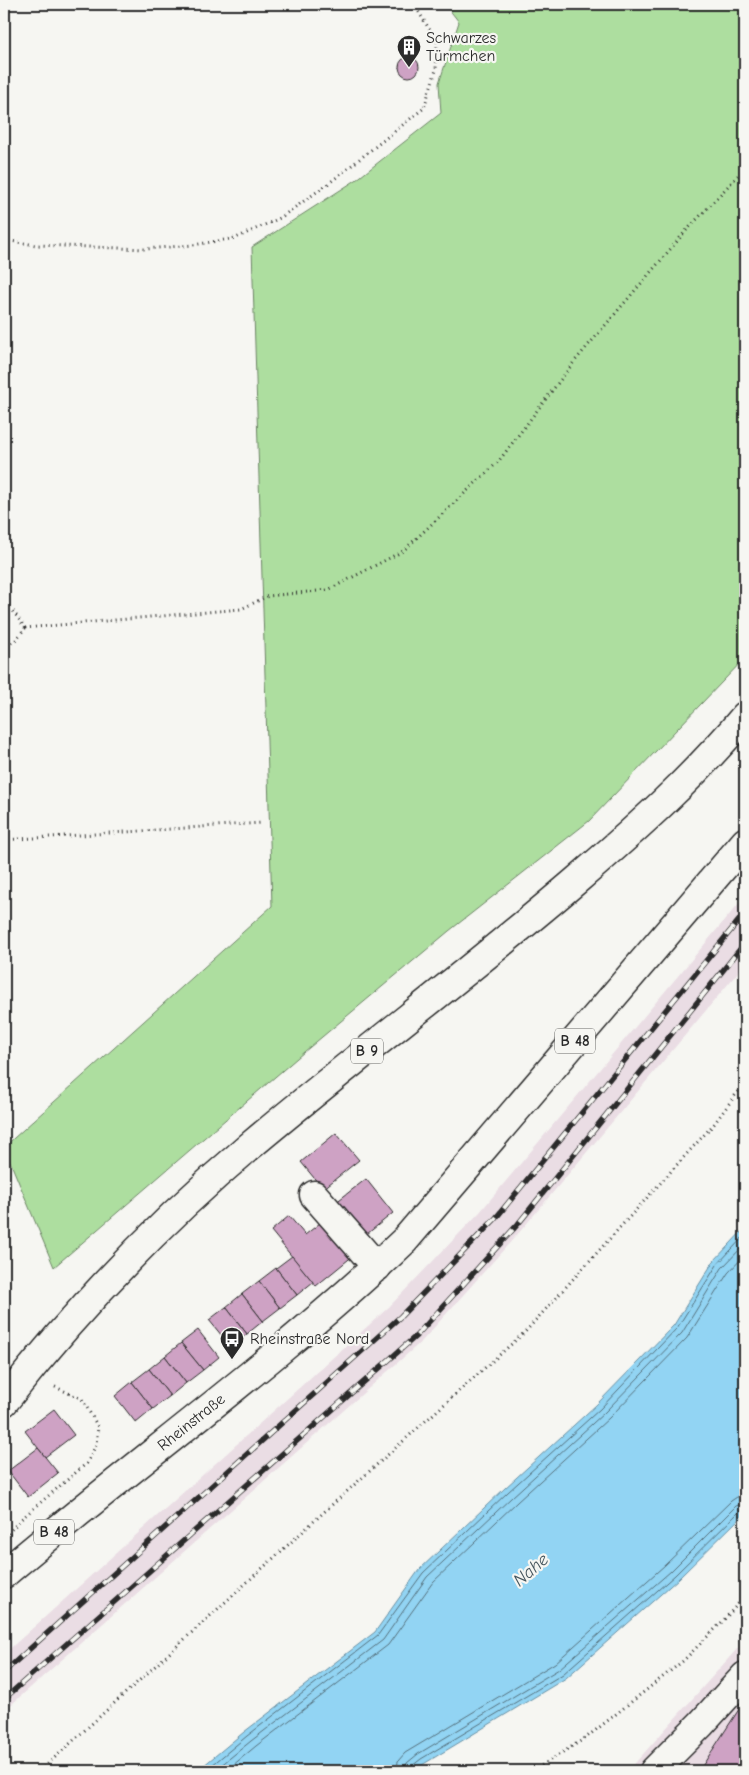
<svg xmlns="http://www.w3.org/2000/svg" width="749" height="1775" viewBox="0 0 749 1775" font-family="'Comic Neue',sans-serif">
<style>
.built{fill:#eadde4}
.green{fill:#adde9f;stroke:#6c8465}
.water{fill:#92d4f3;stroke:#6990a3}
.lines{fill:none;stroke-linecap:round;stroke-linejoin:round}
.shore{stroke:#546f7b;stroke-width:1}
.building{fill:#cea2c4;stroke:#2b2b2b}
.minor-casing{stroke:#2b2b2b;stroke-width:31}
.major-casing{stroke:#2b2b2b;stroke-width:31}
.highway-casing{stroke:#2b2b2b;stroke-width:31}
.path{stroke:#2b2b2b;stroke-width:3;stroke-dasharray:1 4;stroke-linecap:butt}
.minor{stroke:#f6f6f2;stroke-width:28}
.major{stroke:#f6f6f2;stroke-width:28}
.highway{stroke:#f6f6f2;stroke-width:28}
.rail-casing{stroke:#2b2b2b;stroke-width:5.5}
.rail{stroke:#f6f6f2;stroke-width:4;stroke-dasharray:11;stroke-linecap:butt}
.labels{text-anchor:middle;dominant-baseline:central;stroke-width:4.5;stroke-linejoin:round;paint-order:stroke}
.shield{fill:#f6f6f2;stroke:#686867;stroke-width:1}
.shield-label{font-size:15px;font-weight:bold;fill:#2b2b2b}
.poi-label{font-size:16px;fill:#2b2b2b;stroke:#f6f6f2;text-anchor:start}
.street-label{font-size:16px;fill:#2b2b2b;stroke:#f6f6f2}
.water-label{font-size:18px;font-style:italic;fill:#45555d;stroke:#f6f6f2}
</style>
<rect width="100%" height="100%" fill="#f6f6f2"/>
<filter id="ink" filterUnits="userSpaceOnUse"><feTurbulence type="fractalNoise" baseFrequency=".02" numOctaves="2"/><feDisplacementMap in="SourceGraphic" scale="10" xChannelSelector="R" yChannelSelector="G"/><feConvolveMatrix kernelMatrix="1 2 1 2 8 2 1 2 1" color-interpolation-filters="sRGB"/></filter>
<g filter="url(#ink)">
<g class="built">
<polygon points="745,896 745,964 523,1228 422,1341 4,1711 4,1654 389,1307 480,1212"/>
<polygon points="745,1640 745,1771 628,1771"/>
</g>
<polygon class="green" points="445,4 745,4 745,658 589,821 449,931 304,1052 54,1267 4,1147 272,906 252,247 356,180 441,113 439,83 459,22"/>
<polygon class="water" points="745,1228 745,1513 678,1579 566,1678 412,1771 197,1771 244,1732 375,1632 419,1570 505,1488 596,1405 674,1325 713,1262"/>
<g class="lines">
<g class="shore">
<polyline points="205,1771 247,1736 378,1635 423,1573 508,1492 600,1409 677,1328 717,1265 745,1235"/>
<polyline points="214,1771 251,1741 383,1640 427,1577 512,1497 604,1413 682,1333 722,1268 745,1244"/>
<polyline points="226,1771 256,1746 388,1645 433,1582 517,1502 609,1418 687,1338 728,1273 745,1255"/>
<polyline points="397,1771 398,1761 405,1753 555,1663 665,1565 731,1501 737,1497 745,1496"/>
<polyline points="404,1771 407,1763 418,1754 559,1669 671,1571 736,1506 745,1503"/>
<polyline points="410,1771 412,1766 421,1759 563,1674 675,1575 740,1511 745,1509"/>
</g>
</g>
<g class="building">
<circle cx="409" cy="67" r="10"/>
<polygon points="336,1133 359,1160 323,1189 301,1162"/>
<polygon points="366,1179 393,1213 362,1238 335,1203"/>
<polygon points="289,1216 305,1235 325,1219 354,1255 316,1286 271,1231"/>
<polygon points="292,1256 313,1282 297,1295 276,1268"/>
<polygon points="276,1268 297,1295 280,1308 259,1281"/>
<polygon points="259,1281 280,1308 263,1321 242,1294"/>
<polygon points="242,1294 263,1321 247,1334 226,1307"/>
<polygon points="226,1307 247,1334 231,1347 209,1320"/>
<polygon points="198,1330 219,1357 203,1370 181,1343"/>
<polygon points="181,1343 203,1370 186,1383 165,1356"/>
<polygon points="165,1356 186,1383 170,1396 149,1369"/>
<polygon points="149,1369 170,1396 153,1409 132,1382"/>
<polygon points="132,1382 153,1409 136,1423 115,1396"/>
<polygon points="54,1409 74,1435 45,1457 25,1431"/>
<polygon points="38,1448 58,1473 28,1497 8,1471"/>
<polygon points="745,1700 745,1771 699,1771"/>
</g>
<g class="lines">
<defs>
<g id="minor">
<polyline points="314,1195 377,1267"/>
<polyline points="654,1771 701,1724 745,1676"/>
</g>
<g id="major">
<path id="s1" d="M 4,1574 C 136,1462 279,1360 405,1240 L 745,842"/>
</g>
<path id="highway" d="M 4,1402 C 77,1309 160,1222 250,1146 C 358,1055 471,971 578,879 C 637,828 695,776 745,716"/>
</defs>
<use href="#minor" class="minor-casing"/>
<use href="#major" class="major-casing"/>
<use href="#highway" class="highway-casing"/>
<g class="path">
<polyline points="4,240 36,245 146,249 193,245 236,238 280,218 328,184 424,108 436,70 437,42 414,4"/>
<polyline points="4,607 13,611 25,628 15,641 4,647"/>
<polyline points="25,628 241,609 268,596 328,590 403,551 498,462 574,362 685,232 745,168"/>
<polyline points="4,840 262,823"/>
<polyline points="9,1534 11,1530 20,1520 87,1463 96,1445 98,1427 82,1399 53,1386"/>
<polyline points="40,1771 334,1503 525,1332 714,1124 745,1082"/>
<polyline points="533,1771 587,1737 683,1661 722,1622 745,1596"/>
</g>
<use href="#minor" class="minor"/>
<use href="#major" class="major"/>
<use href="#highway" class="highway"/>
<defs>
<g id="rail">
<polyline points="4,1672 401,1316 495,1219 745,913"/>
<polyline points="4,1699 416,1336 518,1224 745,943"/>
</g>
</defs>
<use href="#rail" class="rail-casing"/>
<use href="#rail" class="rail"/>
</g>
</g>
<defs>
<symbol id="building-pin" viewBox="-11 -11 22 30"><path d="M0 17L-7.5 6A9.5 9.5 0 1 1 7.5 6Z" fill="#2b2b2b" stroke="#f6f6f2"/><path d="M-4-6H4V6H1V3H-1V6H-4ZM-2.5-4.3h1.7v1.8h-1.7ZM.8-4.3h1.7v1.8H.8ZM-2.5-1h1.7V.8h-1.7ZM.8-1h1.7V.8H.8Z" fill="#fff"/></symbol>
<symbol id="bus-pin" viewBox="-11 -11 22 30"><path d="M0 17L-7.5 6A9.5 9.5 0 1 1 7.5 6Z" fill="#2b2b2b" stroke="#f6f6f2"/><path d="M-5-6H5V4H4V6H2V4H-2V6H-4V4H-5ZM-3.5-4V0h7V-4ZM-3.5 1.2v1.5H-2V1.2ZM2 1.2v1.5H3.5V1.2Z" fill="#fff"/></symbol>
</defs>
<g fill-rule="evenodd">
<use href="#building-pin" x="395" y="33" width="28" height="38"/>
<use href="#bus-pin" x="218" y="1325" width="28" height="38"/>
</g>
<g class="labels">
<g class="shield">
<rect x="555" y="1028.5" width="40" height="25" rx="4"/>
<rect x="351" y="1038.5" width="32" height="25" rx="4"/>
<rect x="34" y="1519.5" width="40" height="25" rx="4"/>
</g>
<g class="shield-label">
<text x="575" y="1041">B 48</text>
<text x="367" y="1051">B 9</text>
<text x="54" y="1532">B 48</text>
</g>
<g class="poi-label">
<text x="426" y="38">Schwarzes<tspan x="426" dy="18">Türmchen</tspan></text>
<text x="250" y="1339">Rheinstraße Nord</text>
</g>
<g class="street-label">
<text stroke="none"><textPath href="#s1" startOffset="241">Rheinstraße</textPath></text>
</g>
<g class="water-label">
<text transform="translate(531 1570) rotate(-41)">Nahe</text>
</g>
</g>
<rect width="749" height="1775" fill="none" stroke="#f6f6f2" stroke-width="20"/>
<rect x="10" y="10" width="729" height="1755" fill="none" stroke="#2b2b2b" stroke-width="2" filter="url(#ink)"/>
</svg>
